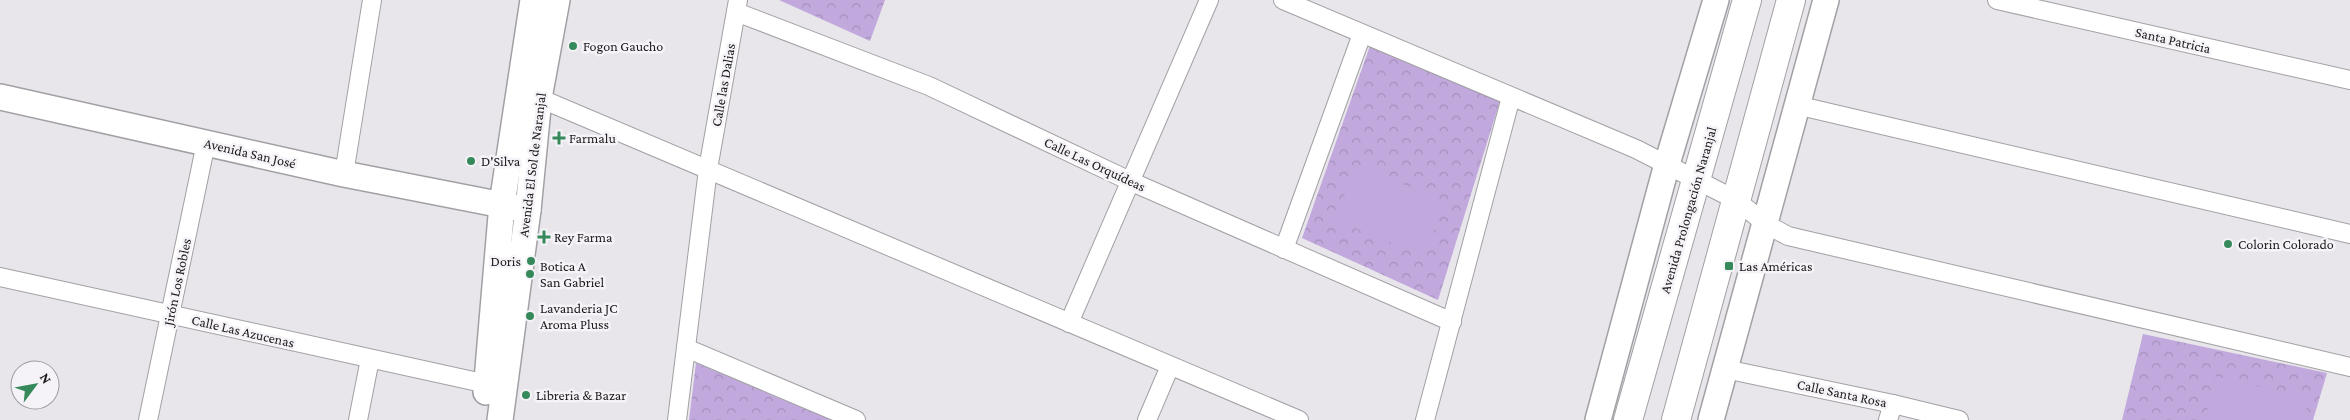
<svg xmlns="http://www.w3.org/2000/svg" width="2350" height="420" viewBox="0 0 2350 420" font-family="'Crimson Pro',serif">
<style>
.park{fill:url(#park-crowns)}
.pitch{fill:#c1a8dd}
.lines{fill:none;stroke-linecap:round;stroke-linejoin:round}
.street-casing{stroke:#a2a0a4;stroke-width:20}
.secondary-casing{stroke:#a2a0a4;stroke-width:28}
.primary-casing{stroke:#a2a0a4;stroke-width:30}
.street{stroke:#fff;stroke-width:18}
.secondary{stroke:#fff;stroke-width:25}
.primary{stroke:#fff;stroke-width:28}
.poi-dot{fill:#36895b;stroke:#f5f3f7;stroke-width:2}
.labels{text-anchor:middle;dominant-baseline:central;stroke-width:5;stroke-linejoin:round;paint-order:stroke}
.street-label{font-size:14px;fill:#1a191b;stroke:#f5f3f7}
.poi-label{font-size:14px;fill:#1a191b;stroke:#f5f3f7;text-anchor:start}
</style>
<defs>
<pattern id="park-crowns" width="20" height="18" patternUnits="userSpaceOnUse" patternTransform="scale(1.25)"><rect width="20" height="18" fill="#c1a8dd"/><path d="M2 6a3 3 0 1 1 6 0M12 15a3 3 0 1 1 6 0" fill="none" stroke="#a590bd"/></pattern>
</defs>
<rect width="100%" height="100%" fill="#e8e6ea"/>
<g class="park">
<polygon points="779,0 885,0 870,41"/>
<polygon points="1371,43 1500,101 1438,300 1302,238"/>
<polygon points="2143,334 2327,373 2313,420 2122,420"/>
<polygon points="696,363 832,420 689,420"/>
</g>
<g class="pitch">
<polygon points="1356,165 1445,201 1424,256 1335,220"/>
<polygon points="2215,376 2309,399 2304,420 2205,420"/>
</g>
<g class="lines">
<defs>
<g id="street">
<polyline points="1283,0 1636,149 1736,200 1766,224 1788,236 2350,367"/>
<polyline points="1997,0 2350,80"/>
<polyline points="736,12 929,86 1132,182 1452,322"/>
<polyline points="539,98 1299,420"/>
<polyline points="1796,105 2350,234"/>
<polyline points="344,174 372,0"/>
<polyline points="1284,249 1362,34"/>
<polyline points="0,277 487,384"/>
<polyline points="1069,323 1209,0"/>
<polyline points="686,348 856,420"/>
<polyline points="1725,369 1893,404 1959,420"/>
<polyline points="148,420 206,143"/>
<polyline points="358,420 370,359"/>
<polyline points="677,420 708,169 738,0"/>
<polyline points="1147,420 1170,366"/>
<polyline points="1425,420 1511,97"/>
<polyline points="1888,420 1893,404"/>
</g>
<g id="secondary">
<polyline points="0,97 344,174 528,210"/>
<polyline points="486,392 502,204 533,0"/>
<polyline points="500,420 528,210 539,98 557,0"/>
<polyline points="1598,420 1667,164 1716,0"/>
<polyline points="1711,420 1826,0"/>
</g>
<g id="primary">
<polyline points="1628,420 1747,0"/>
<polyline points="1676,420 1791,0"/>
</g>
</defs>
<use href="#street" class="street-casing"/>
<use href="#secondary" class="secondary-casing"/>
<use href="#primary" class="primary-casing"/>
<use href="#street" class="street"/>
<use href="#secondary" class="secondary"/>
<use href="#primary" class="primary"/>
</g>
<g class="poi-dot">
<circle cx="573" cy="46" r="5"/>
<path d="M556.5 130.5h5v5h5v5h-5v5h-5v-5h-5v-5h5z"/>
<circle cx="471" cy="161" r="5"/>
<path d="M541.5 229.5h5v5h5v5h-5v5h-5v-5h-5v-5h5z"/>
<circle cx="2228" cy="244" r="5"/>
<circle cx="531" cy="261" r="5"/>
<rect x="1724" y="261" width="10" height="10" rx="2.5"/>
<circle cx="530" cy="274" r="5"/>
<circle cx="530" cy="316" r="5"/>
<circle cx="526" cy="395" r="5"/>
</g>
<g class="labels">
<g class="street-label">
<text transform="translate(2173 40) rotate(13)">Santa Patricia</text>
<text transform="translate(723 85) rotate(-80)">Calle las Dalias</text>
<text transform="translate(250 153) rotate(13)">Avenida San José</text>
<text transform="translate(1095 164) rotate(25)">Calle Las Orquídeas</text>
<text transform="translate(532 165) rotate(-83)">Avenida El Sol de Naranjal</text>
<text transform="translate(1688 210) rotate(-74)">Avenida Prolongación Naranjal</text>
<text transform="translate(177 282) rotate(-78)">Jirón Los Robles</text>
<text transform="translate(243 331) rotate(13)">Calle Las Azucenas</text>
<text transform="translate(1842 393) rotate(12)">Calle Santa Rosa</text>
</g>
<g class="poi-label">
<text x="583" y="46">Fogon Gaucho</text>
<text x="569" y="138">Farmalu</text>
<text x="481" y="161">D'Silva</text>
<text x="554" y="237">Rey Farma</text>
<text x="2238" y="244">Colorin Colorado</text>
<text x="521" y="261" text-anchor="end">Doris</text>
<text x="540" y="266">Botica A<tspan x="540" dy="16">San Gabriel</tspan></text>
<text x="1739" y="266">Las Américas</text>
<text x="540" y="308">Lavanderia JC<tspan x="540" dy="16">Aroma Pluss</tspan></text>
<text x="536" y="395">Libreria &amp; Bazar</text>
</g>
</g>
<g transform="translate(35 385) rotate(58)"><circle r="24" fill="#f5f3f7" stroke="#9d9c9f"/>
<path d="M0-4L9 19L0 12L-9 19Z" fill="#36895b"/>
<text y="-8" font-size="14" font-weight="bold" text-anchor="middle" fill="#1a191b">N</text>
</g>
</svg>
